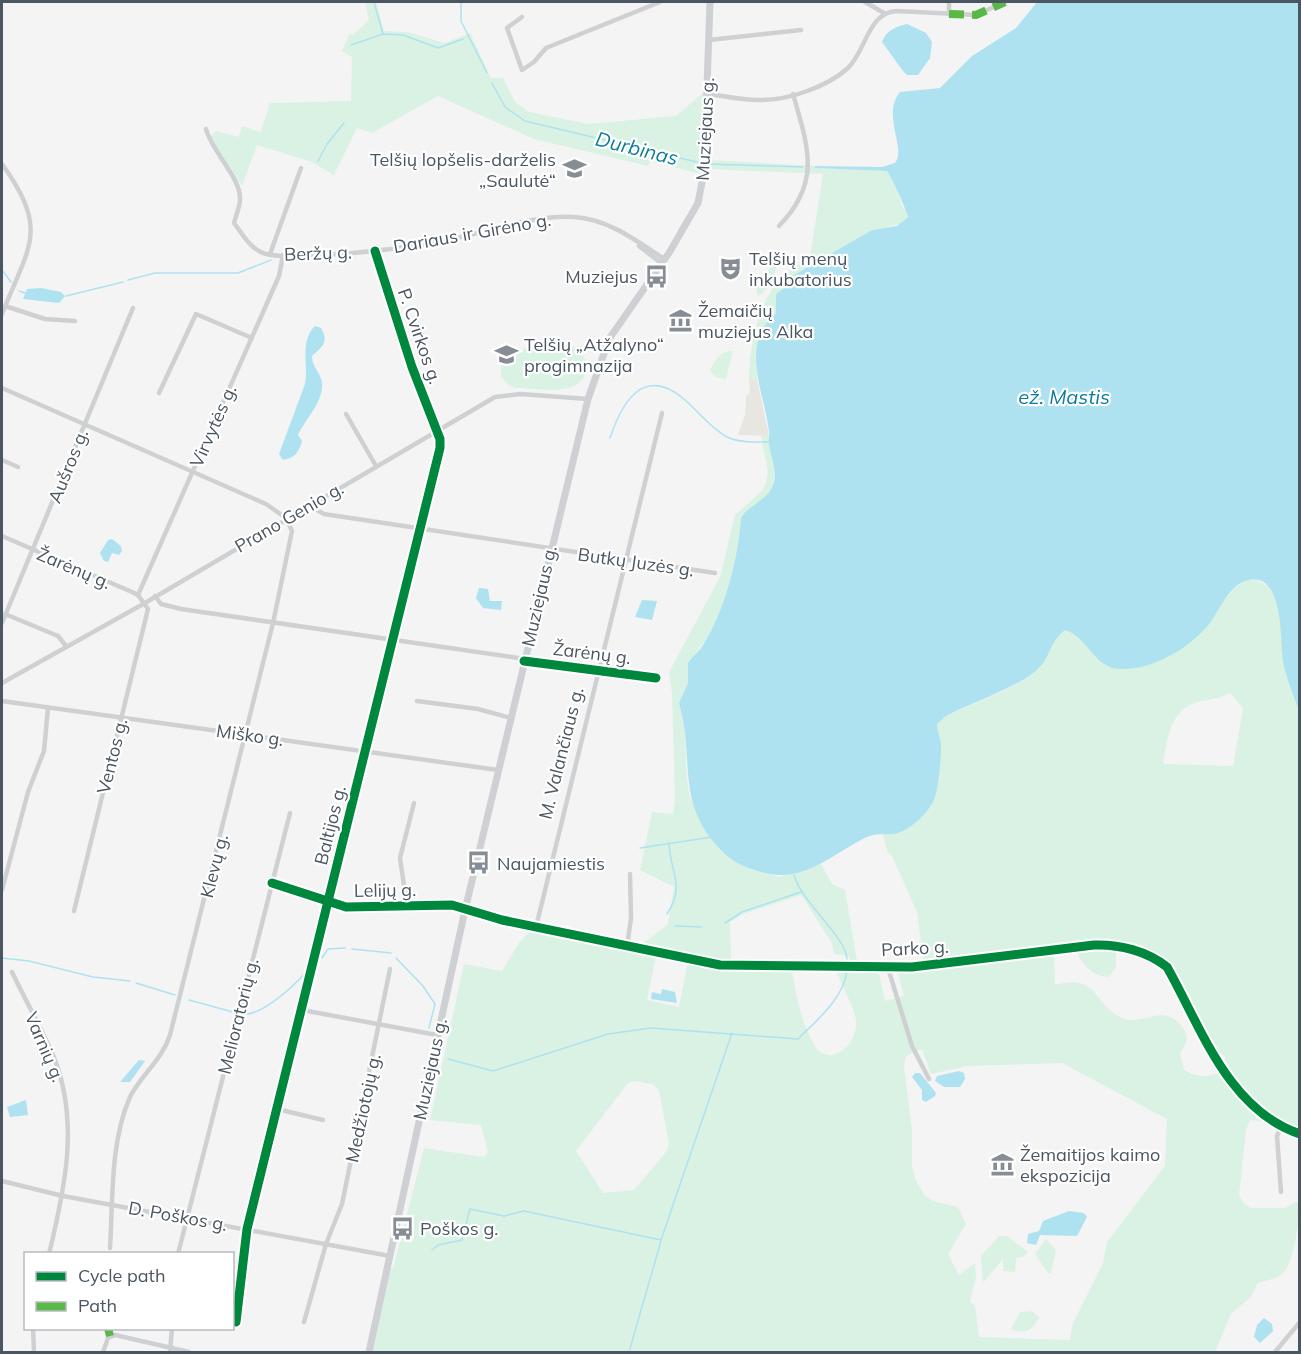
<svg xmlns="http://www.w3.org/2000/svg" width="1301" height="1354" viewBox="0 0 1301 1354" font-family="Mulish,sans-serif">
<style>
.green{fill:#d9f2e3;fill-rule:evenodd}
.sand{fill:#e7e6e1}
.water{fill:#aee2f0}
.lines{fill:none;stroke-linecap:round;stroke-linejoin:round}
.stream{stroke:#aee2f0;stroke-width:1.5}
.street{stroke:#ced0d2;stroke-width:4.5}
.secondary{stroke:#ced0d4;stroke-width:7}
.quiet{stroke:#58b947;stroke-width:8;stroke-dasharray:15 8;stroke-linecap:butt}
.cycleway-casing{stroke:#fff;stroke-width:13}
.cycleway{stroke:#00873e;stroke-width:9}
.labels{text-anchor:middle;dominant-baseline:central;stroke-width:4.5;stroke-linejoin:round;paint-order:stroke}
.street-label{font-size:18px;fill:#4a5661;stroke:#fff}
.poi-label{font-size:18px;fill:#4a5661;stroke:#fff;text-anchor:start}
.water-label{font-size:20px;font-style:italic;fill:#0c7c9b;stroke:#fff}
</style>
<rect width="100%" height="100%" fill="#f4f4f4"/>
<g class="green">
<polygon points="365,2 376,2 384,31 407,32 445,43 470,33 491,78 503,78 515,102 529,112 588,124 676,116 704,92 701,174 650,161 648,166 534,139 438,96 372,133 357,128 334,175 312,162 257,145 242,186 210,137 216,131 239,137 242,126 261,132 270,103 351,101 352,57 342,51 350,33 353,35 369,20"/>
<path d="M 709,160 L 815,166 L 815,168 L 887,171 L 893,177 L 902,206 L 909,214 L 901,224 L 872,230 L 794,275 L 790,285 L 776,294 L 776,313 C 758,327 756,358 757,379 L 749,379 C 749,348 758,303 780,279 C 788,270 801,264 810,257 L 823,174 L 708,169 Z"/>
<path d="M 775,260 L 777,260 C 777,272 768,291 758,296 L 756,289 Z"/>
<path d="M 592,346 L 592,349 L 579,349 C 584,356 588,363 586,371 C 581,398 535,388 515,388 L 508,385 L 501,376 L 501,360 L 514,349 Z"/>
<path d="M 733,351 L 726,379 L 715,377 L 710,370 C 715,360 721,350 733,351 Z"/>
<path d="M 761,436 L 769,436 C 772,455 781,480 766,496 C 758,504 749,509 741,518 C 738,559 721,632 689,660 L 688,683 L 679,703 C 689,734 683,766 690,798 L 752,869 L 779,877 L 821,864 L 832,884 L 845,890 L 857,961 L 850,962 L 849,956 L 834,954 L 832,943 L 801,895 L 743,914 L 730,922 L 731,962 L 689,958 L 639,947 L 668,924 L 674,887 L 640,870 L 652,812 L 673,814 L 675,800 L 672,693 L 669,672 L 720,577 L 735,515 L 762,491 L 766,483 L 768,472 Z"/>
<path d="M 1247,580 L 1256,580 L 1272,588 L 1279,605 L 1284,667 L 1299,710 L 1299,1130 L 1287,1124 L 1250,1120 L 1246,1130 L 1239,1195 L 1244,1204 L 1251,1208 L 1285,1208 L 1296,1202 L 1299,1203 C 1299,1219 1295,1265 1281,1275 C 1275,1279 1265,1281 1258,1283 L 1251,1297 L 1231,1314 L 1215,1352 L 372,1352 L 389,1269 L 393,1269 L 424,1148 L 484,1157 L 488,1152 L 481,1125 L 430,1120 L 464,964 L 502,971 L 519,943 L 532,929 L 656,956 L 647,1000 L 679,1007 L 688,962 L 720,968 L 792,970 C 796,995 802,1025 815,1046 C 828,1067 858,1047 856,1021 C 856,1010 840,983 836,969 L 878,970 L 885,1001 L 904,996 L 897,970 L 1054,954 L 1055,985 C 1099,973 1093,1004 1120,1017 C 1142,1029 1164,1000 1183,1028 C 1190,1038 1186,1044 1180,1053 L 1184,1070 C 1201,1079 1211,1078 1227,1068 L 1225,1057 L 1213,1046 L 1169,964 L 1152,954 L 1112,942 L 1094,942 L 924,965 L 917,912 L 892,856 L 887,851 L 883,834 C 902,834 927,818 934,798 C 939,785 941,761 941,746 C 941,738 937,732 937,724 L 946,716 C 970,704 1023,686 1039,668 C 1051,656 1047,645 1065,630 L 1074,632 L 1107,667 L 1226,598 L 1235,587 ZM 1230,693 L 1243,708 L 1233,766 L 1163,764 C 1167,740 1170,709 1198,702 C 1208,699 1220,699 1230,693 ZM 922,1049 L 931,1074 L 967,1066 L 1062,1063 L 1167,1119 L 1165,1166 L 1107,1242 L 1103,1263 L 1073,1323 L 1070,1340 L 979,1337 L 975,1305 L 970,1302 L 976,1277 L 975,1263 L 959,1275 L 948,1254 L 966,1224 L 958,1207 L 933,1201 L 925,1196 L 916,1181 L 912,1166 L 912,1129 L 904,1066 L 906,1056 ZM 634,1081 L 653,1084 L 659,1090 L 669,1144 L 666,1152 L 634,1190 L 603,1193 L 576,1151 L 628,1083 Z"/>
<path d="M 1094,947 L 1116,948 L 1116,967 L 1109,977 C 1093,977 1081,964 1076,950 Z"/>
<polygon points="999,1236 1007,1236 1028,1252 1023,1257 1016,1258 1015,1272 1003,1271 1003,1259 983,1283 981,1256"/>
<polygon points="1046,1239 1056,1250 1051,1273 1048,1273 1035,1254"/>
<path d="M 1032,1311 L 1039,1317 C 1034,1330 1024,1335 1011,1329 L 1020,1312 Z"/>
</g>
<polygon class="sand" points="749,379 757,379 769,436 738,435 745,415 746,396 750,393"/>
<g class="water">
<path d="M 1037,2 L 1299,2 L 1299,710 C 1293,696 1288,681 1284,667 C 1279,644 1286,573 1249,580 C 1230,583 1220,609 1210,623 C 1190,648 1152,671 1119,669 C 1094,668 1087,636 1065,630 C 1048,644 1051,656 1039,668 C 1022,686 970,703 946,716 L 937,724 C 937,732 941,738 941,745 C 942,755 938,792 934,800 C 928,813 909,832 893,834 C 884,835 876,833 867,837 C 830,855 802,886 758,871 C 747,868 735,863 726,855 C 673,805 696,762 679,703 L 688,683 L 688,663 C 692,656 699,652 703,645 C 725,610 738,559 741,518 C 748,505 767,501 773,485 C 778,471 771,458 769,444 C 768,440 770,435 769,431 C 764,391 739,345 776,313 L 776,294 L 789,285 L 794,275 L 872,230 L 897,226 L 908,217 C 908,214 891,175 887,171 L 815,168 L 815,166 L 882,167 L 895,163 C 907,148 881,116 900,92 L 940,88 L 972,56 L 1016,28 Z"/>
<path d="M 907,24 L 926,33 L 932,42 L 930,58 L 918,75 L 907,75 L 903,71 L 882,42 C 885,31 897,26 907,24 Z"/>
<polygon points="41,288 61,292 65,296 59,303 23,299 27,289"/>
<path d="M 315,326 L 321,328 C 329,342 323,346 312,356 C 312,367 320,372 322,382 C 324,402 305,419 298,435 L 302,441 C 299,452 295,458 283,460 L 279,454 L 305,384 C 309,365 299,342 315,326 Z"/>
<polygon points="112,539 121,546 122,551 119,555 112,553 108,562 104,561 100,553 108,540"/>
<polygon points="479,588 488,589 490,601 502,601 501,610 483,608 476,598"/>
<polygon points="642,600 657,601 652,620 635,617"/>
<polygon points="662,989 675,992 677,1003 651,999 652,992 661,994"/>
<polygon points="139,1060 145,1061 130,1082 120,1082"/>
<polygon points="959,1071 964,1073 965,1079 960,1087 944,1087 935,1081 937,1076"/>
<polygon points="915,1073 920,1073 936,1093 935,1096 926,1102 922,1100 922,1090 912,1077"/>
<polygon points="26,1100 28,1115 10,1117 7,1107"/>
<polygon points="1069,1211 1084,1213 1087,1217 1077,1236 1040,1235 1036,1245 1027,1243 1028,1234 1039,1231 1043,1221"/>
<polygon points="1264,1318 1272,1324 1273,1331 1260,1343 1254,1337 1257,1325"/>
</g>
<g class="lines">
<g class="stream">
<polyline points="374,2 383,34"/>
<polyline points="461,2 461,21 487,73"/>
<polyline points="351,45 383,34 403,35 438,48 463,39"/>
<polyline points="492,83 505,107 525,121 701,163"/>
<polyline points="318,161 327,144 344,123"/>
<polyline points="706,164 803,167"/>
<polyline points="2,270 11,282"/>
<polyline points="128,280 155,273 238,273 271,260"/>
<polyline points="19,291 25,293"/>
<polyline points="66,296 123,282"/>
<path d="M 610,438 C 622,402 644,364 685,400 C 699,412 710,428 727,437 C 740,443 755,442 769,442"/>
<polyline points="640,848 712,837"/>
<path d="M 794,875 C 802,903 846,937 847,959"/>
<path d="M 667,914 C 686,885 670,873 669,843"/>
<polyline points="725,923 742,912 801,892"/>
<polyline points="675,926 701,927"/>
<polyline points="352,949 391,953"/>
<polyline points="2,958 29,961 93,977 130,981"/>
<polyline points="322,958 328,949 345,948"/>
<polyline points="396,958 423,986 435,1004 429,1028"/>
<polyline points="136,983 175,995"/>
<polyline points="189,1000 233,1012"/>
<path d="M 242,1014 C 260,1017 293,987 305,973"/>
<path d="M 448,1059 L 493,1071 L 608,1034 L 651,1028 L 798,1039 C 817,1020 843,999 847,971"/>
<polyline points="432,1250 438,1245 462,1240 470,1209 504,1216 524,1211 661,1240 732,1033"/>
<polyline points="629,1352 661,1241"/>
</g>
<g class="street">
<polyline points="865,2 884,13"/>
<polyline points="949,2 949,14"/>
<polyline points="522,17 507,28 522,70 534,62 546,48 660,2"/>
<polyline points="709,40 801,30"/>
<path d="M 708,94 C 724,96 741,100 758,100 C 787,101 827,87 848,68 C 866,51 868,12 897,11 L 976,15 L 1005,2"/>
<path d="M 206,129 C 212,152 241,178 240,199 C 240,207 236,215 234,223 C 243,235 251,250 266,254 C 283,258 304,256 321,255 C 367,253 413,247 457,238 C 495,229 535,215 574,217 C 608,219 637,241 664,259"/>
<path d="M 2,164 C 50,231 29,245 2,314"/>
<path d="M 779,226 C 822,182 808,147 793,94"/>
<polyline points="639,246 661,263"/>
<polyline points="270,254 301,168"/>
<polyline points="5,306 45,319 75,321"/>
<path d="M 2,388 L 266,504 L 286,518 L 292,531 L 273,623 L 170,1035 C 162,1060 141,1075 130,1097 C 110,1142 113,1200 110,1248"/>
<polyline points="159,393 196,314 252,338"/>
<polyline points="346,414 376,466"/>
<polyline points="2,460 18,467"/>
<polyline points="313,503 317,510 324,514 715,573"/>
<polyline points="2,536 132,592 138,595 148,609 74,911"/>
<polyline points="138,595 279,276 283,255"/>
<polyline points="155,596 161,604 181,609 656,678"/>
<polyline points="5,614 58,636 66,646"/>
<polyline points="2,623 133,308"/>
<polyline points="2,683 145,603 495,397 520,394 588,399"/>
<polyline points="2,701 498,770"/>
<polyline points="417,701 478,709 511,718"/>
<path d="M 272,883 L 346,907 L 452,905 L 502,920 L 720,965 L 912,967 L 1094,945 C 1119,944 1147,951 1167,967 C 1201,1027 1228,1110 1300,1134"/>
<polyline points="2,890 28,792 44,751 48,708"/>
<polyline points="407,906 400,858 414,803"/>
<polyline points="536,927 662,413"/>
<polyline points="627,947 631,918 630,874"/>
<polyline points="888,968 912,1046 929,1079"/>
<path d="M 12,972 C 25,1000 41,1027 53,1055 C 80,1120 65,1188 49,1254"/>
<polyline points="302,1010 437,1035"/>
<polyline points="277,1109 323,1120"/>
<polyline points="1281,1127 1277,1136 1281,1192"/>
<polyline points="2,1181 63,1196 390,1256"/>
<polyline points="178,1254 290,813"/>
<polyline points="236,1322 247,1229 440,448 440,439 412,367 375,251"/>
<polyline points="304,1322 326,1244 342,1204 390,969"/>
<polyline points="33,1328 34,1352"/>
<polyline points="103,1352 108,1338 115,1335 189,1352"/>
<polyline points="170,1352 172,1328"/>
<polyline points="1275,1352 1300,1322"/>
</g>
<polyline class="secondary" points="369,1352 465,910 588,399 609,339 669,253 698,203 704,172 710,2"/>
<g class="quiet">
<polyline points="949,14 976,15 1005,2"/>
<polyline points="108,1328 110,1336"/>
</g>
<defs>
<g id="cycleway">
<polyline points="524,661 656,678"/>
<path d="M 272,883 L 346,907 L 452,905 L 502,920 L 720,965 L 912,967 L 1094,945 C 1119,944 1147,951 1167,967 C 1201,1027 1228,1110 1300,1134"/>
<polyline points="236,1322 247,1229 440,448 440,439 412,367 375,251"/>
</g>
</defs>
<use href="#cycleway" class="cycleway-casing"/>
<use href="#cycleway" class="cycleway"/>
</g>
<defs>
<symbol id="school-bare" viewBox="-9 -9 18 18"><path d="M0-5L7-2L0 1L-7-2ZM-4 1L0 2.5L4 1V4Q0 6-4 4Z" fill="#868d94" stroke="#fff" stroke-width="2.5" paint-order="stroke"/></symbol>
<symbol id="theatre-bare" viewBox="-9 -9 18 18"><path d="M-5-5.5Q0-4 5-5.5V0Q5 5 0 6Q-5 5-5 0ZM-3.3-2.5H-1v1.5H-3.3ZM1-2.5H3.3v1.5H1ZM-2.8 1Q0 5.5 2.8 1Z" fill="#868d94" stroke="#fff" stroke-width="2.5" paint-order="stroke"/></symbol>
<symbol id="bus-bare" viewBox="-9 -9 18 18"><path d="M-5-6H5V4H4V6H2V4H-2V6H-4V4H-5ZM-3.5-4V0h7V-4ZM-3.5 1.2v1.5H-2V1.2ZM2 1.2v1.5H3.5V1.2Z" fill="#868d94" stroke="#fff" stroke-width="2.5" paint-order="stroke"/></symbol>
<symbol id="museum-bare" viewBox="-9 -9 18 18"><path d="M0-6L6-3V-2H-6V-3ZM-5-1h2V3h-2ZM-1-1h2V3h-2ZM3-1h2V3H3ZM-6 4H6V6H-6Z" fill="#868d94" stroke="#fff" stroke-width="2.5" paint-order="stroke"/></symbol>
</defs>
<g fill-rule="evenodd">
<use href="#school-bare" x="558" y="152" width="33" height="33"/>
<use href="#theatre-bare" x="714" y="252" width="33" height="33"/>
<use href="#bus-bare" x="640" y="260" width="33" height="33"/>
<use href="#museum-bare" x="664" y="304" width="33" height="33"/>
<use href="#school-bare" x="490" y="338" width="33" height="33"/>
<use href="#bus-bare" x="462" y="846" width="33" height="33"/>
<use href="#museum-bare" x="986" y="1148" width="33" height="33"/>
<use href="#bus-bare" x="386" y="1212" width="33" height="33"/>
</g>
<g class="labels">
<g class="street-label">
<text transform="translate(705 129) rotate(-87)">Muziejaus g.</text>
<text transform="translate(472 233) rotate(-10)">Dariaus ir Girėno g.</text>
<text transform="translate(318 253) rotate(-2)">Beržų g.</text>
<text transform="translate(420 336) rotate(71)">P. Cvirkos g.</text>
<text transform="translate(213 426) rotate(-66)">Virvytės g.</text>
<text transform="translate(68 466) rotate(-68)">Aušros g.</text>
<text transform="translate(289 517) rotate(-30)">Prano Genio g.</text>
<text transform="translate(636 562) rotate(8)">Butkų Juzės g.</text>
<text transform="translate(74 568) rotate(23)">Žarėnų g.</text>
<text transform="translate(539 596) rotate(-77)">Muziejaus g.</text>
<text transform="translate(592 653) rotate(7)">Žarėnų g.</text>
<text transform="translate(250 735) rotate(8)">Miško g.</text>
<text transform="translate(561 753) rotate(-76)">M. Valančiaus g.</text>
<text transform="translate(112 756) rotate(-76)">Ventos g.</text>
<text transform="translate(330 825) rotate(-76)">Baltijos g.</text>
<text transform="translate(214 866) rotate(-76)">Klevų g.</text>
<text transform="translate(385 890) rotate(-1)">Lelijų g.</text>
<text transform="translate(915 948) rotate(-3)">Parko g.</text>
<text transform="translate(238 1016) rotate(-76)">Melioratorių g.</text>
<text transform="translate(45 1047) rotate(67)">Varnių g.</text>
<text transform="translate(430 1069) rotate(-78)">Muziejaus g.</text>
<text transform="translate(363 1108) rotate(-78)">Medžiotojų g.</text>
<text transform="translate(178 1216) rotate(10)">D. Poškos g.</text>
</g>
<g class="poi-label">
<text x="556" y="159" text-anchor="end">Telšių lopšelis-darželis<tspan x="556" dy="21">„Saulutė“</tspan></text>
<text x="749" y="258">Telšių menų<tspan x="749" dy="21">inkubatorius</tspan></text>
<text x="638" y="276" text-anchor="end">Muziejus</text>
<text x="698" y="310">Žemaičių<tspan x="698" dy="21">muziejus Alka</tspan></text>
<text x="524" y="344">Telšių „Atžalyno“<tspan x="524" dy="21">progimnazija</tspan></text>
<text x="497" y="863">Naujamiestis</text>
<text x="1020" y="1154">Žemaitijos kaimo<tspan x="1020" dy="21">ekspozicija</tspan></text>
<text x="420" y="1228">Poškos g.</text>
</g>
<g class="water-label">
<text transform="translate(637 148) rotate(14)">Durbinas</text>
<text x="1064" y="396">ež. Mastis</text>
</g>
</g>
<rect width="1301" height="1354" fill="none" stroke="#4a5661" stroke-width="6"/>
<rect x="24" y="1252" width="210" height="78" fill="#ffffff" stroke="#b7bbc0" stroke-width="1.5"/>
<rect x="36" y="1272" width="30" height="9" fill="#00873e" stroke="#b7bbc0" stroke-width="1.5"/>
<text x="78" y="1282" font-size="18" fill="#4a5661">Cycle path</text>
<rect x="36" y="1302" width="30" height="9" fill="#58b947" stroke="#b7bbc0" stroke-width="1.5"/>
<text x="78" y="1312" font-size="18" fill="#4a5661">Path</text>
</svg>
